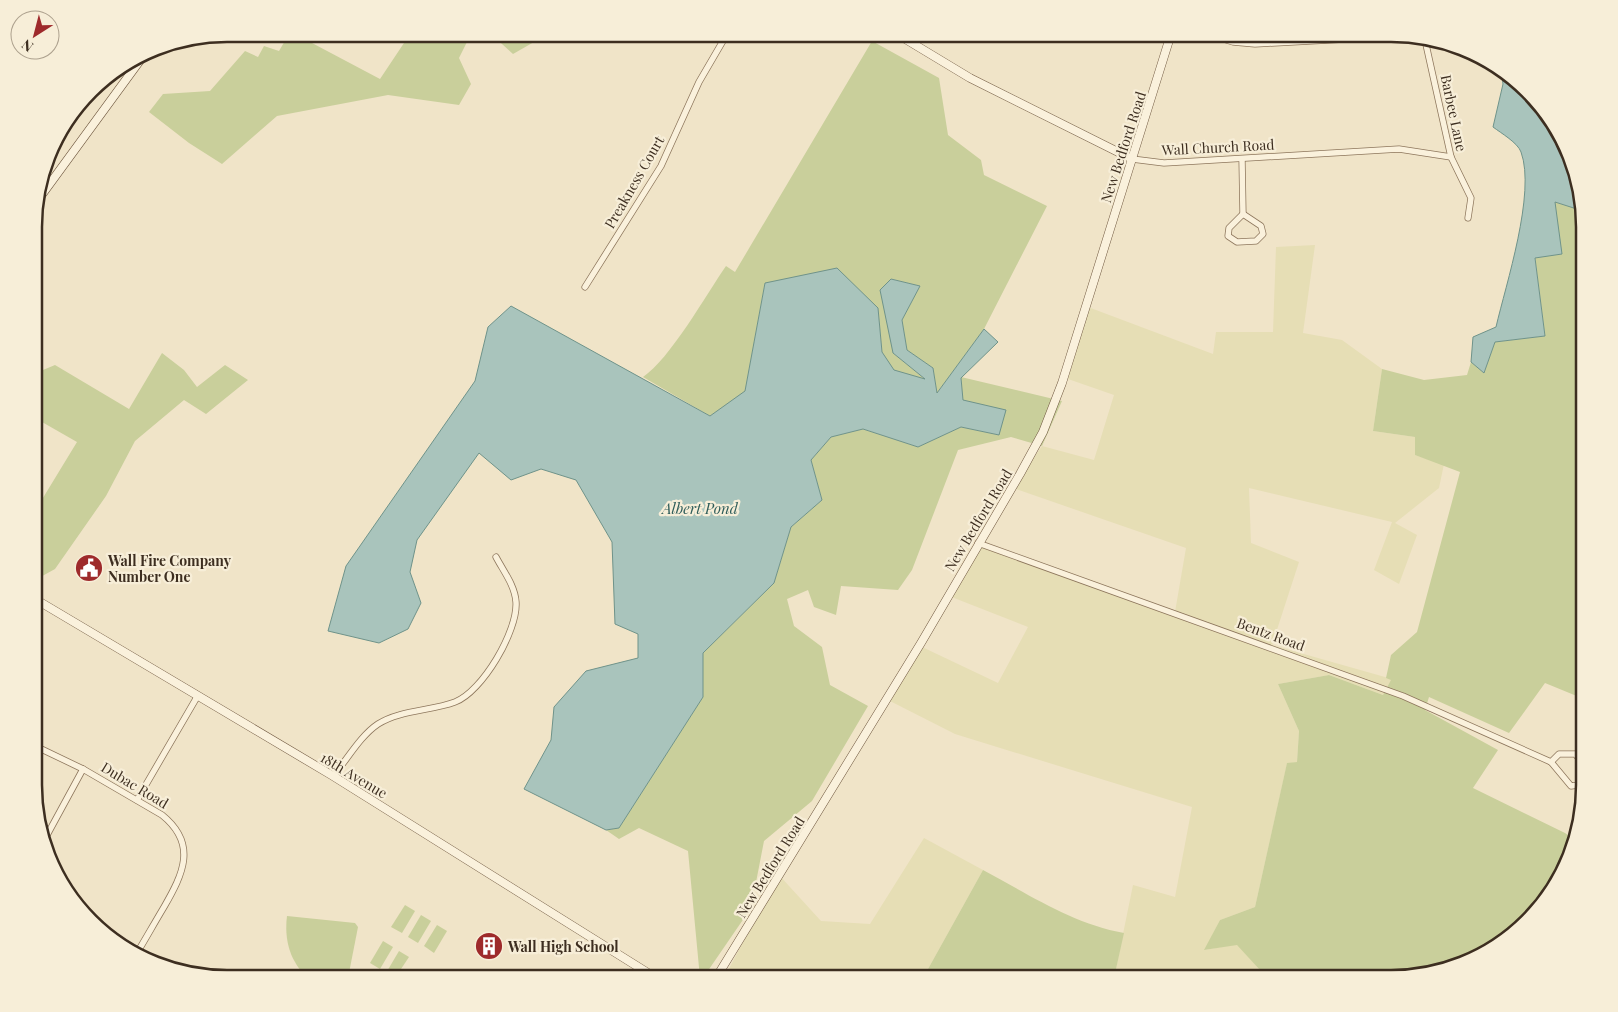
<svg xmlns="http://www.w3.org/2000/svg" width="1618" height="1012" viewBox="0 0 1618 1012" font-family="'Playfair Display',serif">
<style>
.farmland{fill:#e6deb5}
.green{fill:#c9cf9b}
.water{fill:#a9c4bc;stroke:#6f938a}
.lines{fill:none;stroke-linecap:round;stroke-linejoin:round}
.street-casing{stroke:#8d765c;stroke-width:7}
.secondary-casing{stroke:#6f573f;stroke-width:9}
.street{stroke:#faf1dc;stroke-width:5.5}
.secondary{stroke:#faf1dc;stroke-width:8}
.labels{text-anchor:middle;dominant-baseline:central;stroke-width:4.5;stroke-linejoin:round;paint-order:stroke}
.street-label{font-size:14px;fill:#3d2e20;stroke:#f7eed8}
.poi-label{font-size:14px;font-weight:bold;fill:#3d2e20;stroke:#f7eed8;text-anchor:start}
.water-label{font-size:15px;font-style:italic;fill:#2f5d5a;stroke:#f7eed8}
.rim{fill:none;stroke:#3d2e20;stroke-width:2.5}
</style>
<rect width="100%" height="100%" fill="#f0e4c8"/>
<g class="farmland">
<polygon points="1315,245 1303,333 1342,340 1382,369 1373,431 1415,437 1415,455 1444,464 1439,488 1395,523 1417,535 1399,584 1374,570 1392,522 1249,488 1251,543 1299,562 1272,645 1392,679 1383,695 1329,675 1278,684 1299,731 1297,762 1287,764 1255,907 1220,920 1205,950 1237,944 1259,969 1253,978 1114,978 1133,885 1175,897 1192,807 955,734 888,700 920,646 998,683 1028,627 949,596 979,545 1175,612 1186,548 1013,488 1042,446 1094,460 1114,395 1068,379 1088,307 1213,354 1216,332 1273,332 1276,247"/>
<polygon points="924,838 983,870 923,978 724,978 779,875 821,921 870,924"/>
</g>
<g class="green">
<polygon points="289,34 295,34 380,79 410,34 471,34 459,58 471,84 459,105 388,95 277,116 222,164 189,143 149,112 163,94 210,91 245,51 258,57 264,46 279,51"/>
<polygon points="491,34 535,34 541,38 513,54"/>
<path d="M 872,41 L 939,78 L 948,135 L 981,160 L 984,175 L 1047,206 L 984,329 L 937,393 L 933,368 L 907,350 L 902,320 L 920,286 L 891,279 L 893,353 L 926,380 L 894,371 L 882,352 L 878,308 L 765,283 L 745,392 L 710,416 L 643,377 C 670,359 706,295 726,266 L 735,272 Z"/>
<polygon points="1555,202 1583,211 1584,215 1584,699 1545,683 1509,733 1429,697 1425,710 1498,750 1473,788 1565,833 1575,840 1574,846 1552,892 1487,952 1403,978 1253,978 1259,969 1237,945 1204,950 1220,920 1255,907 1287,763 1297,762 1299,731 1278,684 1329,675 1383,695 1391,680 1386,678 1391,655 1417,632 1460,472 1415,455 1415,437 1373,431 1382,369 1424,380 1467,375 1471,362 1484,373 1495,342 1545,336 1535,257"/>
<polygon points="162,353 184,370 197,387 225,365 248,380 206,414 184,400 135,441 106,496 55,569 35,580 35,511 77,442 35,418 35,365 43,370 55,365 129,409"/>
<polygon points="961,377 1062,401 1042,446 1011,437 958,450 912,570 898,590 841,586 836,615 814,607 808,590 787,599 794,626 822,647 830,685 868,706 812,801 764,841 751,908 703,978 700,978 688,851 639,828 619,839 606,830 619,828 703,697 703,653 774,583 791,527 822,500 811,460 831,437 863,429 918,447 961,427 999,435 962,400"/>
<path d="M 983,870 C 1028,894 1073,924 1124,933 L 1114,978 L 923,978 Z"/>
<polygon points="405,905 415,911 402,933 391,927"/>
<polygon points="421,915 431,921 418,943 408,937"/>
<path d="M 287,916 L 355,923 L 358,927 L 348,978 L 308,978 C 290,962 284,940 287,916 Z"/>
<polygon points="437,925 447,931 434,953 424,946"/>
<polygon points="383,941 393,947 380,969 370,963"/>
<polygon points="399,951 409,957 395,978 386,973"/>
</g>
<g class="water">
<path d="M 1501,69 L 1558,131 L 1583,211 L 1555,202 L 1562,254 L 1535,258 L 1545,336 L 1495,342 L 1484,373 L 1471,362 L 1473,337 L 1496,327 C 1506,284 1536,193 1521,152 C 1518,143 1501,133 1493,127 L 1503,84 Z"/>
<polygon points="837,268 878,308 882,352 894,370 925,379 893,353 880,290 891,279 920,286 902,320 907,350 933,368 937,393 984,329 998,342 961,378 963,400 1006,410 999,435 961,427 918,447 863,429 831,437 811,460 822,500 791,527 774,583 703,653 703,697 619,828 606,830 524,789 551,740 554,707 586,671 638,658 638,634 615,624 612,542 576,480 541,469 511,480 479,453 417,540 410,572 421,603 408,629 379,643 328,631 346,566 475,381 488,327 511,306 710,416 745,391 765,283"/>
</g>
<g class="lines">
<defs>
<g id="street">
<polyline points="1207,34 1233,42 1255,44 1403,36"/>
<polyline points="1425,40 1451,157 1471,198 1468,218"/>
<polyline points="1132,159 1164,163 1399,149 1451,157"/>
<polyline points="1242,159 1243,214"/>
<polygon points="1243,214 1261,226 1263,234 1256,241 1237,242 1228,236 1229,228"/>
<polyline points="585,287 661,166 699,82 727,34"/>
<polyline points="978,543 1403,696 1551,762 1571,786 1579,785 1584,779"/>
<path d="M 35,746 L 83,769 L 162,815 C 198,844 183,874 164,907 C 155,922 146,938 137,953"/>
<polyline points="1551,762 1559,754 1575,754 1584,764"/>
<path d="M 333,776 C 347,760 360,736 378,724 C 400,710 431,711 455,702 C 482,692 518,631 516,602 C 515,586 504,572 496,557"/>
<polyline points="137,800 197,697"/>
<polyline points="46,837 83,769"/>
</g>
<g id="secondary">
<polyline points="897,34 970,78 1132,159"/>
<polyline points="35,204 144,55"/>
<polyline points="35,599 333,776 656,978"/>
<polyline points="716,978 921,643 1020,474 1043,432 1062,383 1171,34"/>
</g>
</defs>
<use href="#street" class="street-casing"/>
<use href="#secondary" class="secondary-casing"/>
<use href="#street" class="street"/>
<use href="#secondary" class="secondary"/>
</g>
<defs>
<symbol id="civic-disc" viewBox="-11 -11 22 22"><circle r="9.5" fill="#9e2a2b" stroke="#f7eed8"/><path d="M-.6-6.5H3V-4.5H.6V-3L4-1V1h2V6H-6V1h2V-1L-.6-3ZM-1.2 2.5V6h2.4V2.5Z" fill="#fff"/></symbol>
<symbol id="building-disc" viewBox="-11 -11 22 22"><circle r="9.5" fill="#9e2a2b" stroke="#f7eed8"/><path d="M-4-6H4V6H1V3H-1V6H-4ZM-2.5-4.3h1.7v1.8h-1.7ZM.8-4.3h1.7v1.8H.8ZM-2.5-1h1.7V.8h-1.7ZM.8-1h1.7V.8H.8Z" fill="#fff"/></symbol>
</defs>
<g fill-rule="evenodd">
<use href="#civic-disc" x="73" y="552" width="32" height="32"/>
<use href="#building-disc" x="473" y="930" width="32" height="32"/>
</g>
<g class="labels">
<g class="street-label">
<text transform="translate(1454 113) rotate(78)">Barbee Lane</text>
<text transform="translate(1123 147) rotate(-72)">New Bedford Road</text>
<text transform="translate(1218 147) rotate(-3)">Wall Church Road</text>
<text transform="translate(634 182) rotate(-60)">Preakness Court</text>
<text transform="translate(978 520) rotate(-59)">New Bedford Road</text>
<text transform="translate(1271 634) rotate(20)">Bentz Road</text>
<text transform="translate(354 775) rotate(31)">18th Avenue</text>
<text transform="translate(135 785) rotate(31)">Dubac Road</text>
<text transform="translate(770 867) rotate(-58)">New Bedford Road</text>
</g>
<g class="poi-label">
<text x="108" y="560">Wall Fire Company<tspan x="108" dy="16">Number One</tspan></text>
<text x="508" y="946">Wall High School</text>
</g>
<g class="water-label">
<text x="700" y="508">Albert Pond</text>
</g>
</g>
<path d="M0 0H1618V1012H0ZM227 42H1391A185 185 0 0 1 1576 227V785A185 185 0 0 1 1391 970H227A185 185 0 0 1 42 785V227A185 185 0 0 1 227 42Z" fill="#f7eed8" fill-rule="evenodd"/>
<path class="rim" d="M227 42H1391A185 185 0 0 1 1576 227V785A185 185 0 0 1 1391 970H227A185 185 0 0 1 42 785V227A185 185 0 0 1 227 42Z"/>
<g transform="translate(35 35) rotate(216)"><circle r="24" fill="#f7eed8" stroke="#ada18e"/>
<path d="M0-4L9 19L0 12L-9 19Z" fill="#9e2a2b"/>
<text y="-8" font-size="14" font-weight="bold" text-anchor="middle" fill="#3d2e20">N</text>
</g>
</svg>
